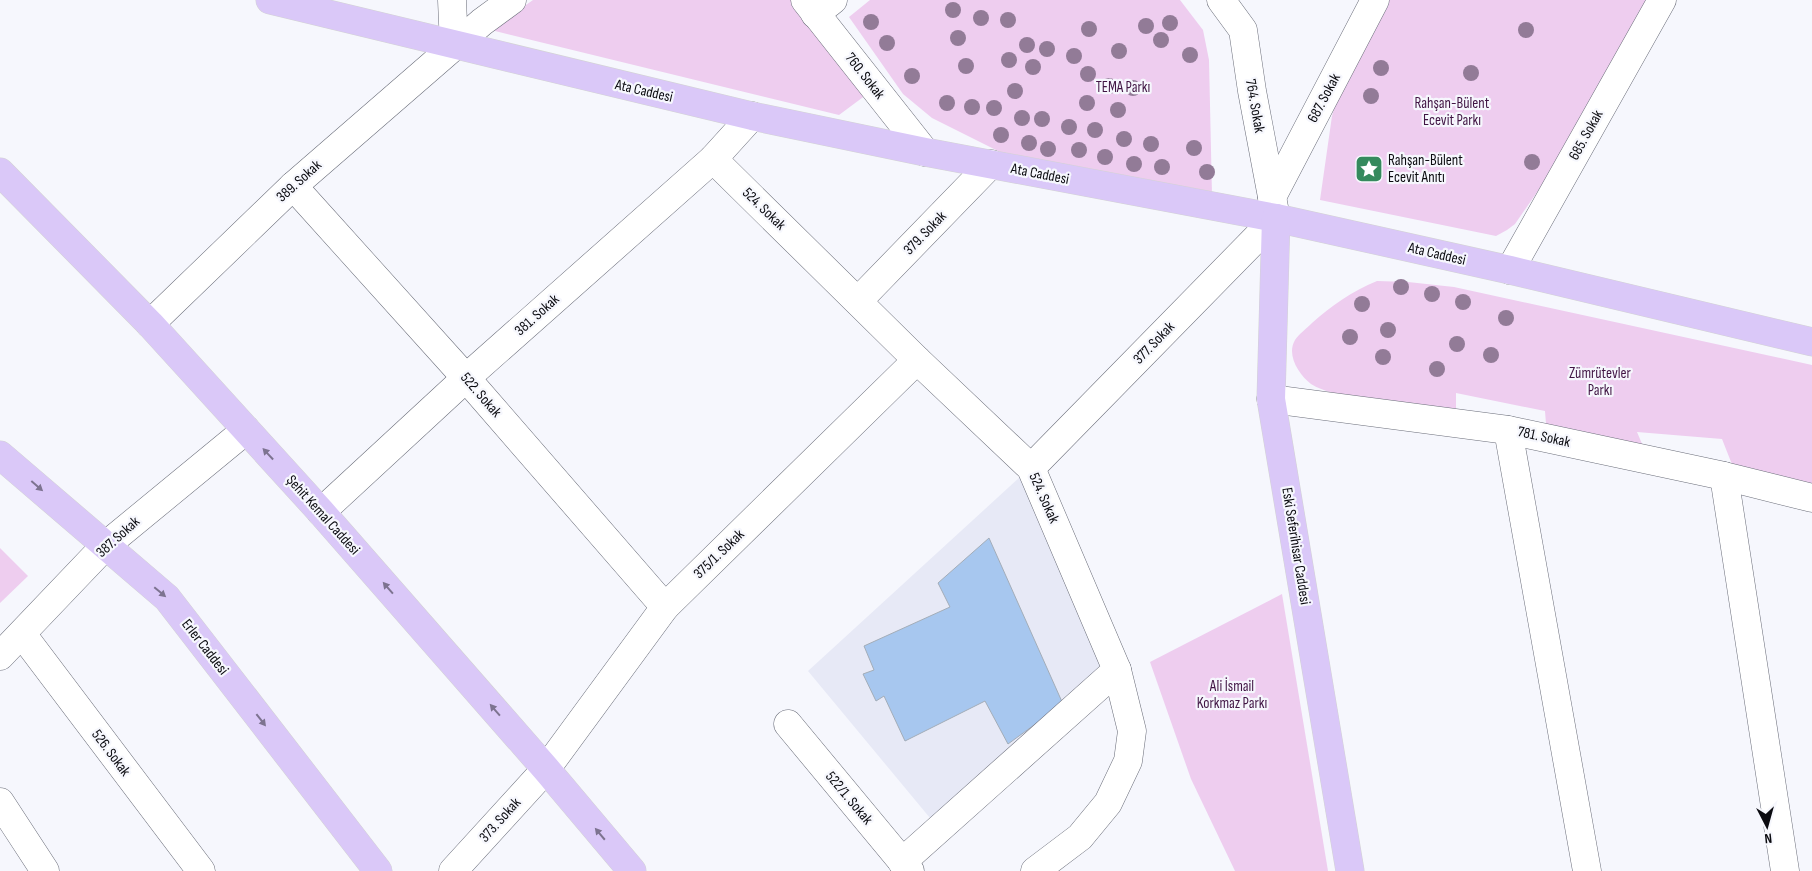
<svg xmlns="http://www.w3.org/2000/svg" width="1812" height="871" viewBox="0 0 1812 871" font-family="'Sofia Sans Condensed',sans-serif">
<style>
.built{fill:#e7e9f6}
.green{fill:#eecdef}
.building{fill:#a7c7ef;stroke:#a3adb8}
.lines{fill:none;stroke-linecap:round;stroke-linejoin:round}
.minor-casing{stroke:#6b6e7a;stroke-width:29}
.major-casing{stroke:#d3d3d4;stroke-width:29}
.minor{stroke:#fff;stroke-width:28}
.major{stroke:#dac8f8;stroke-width:28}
.tree{fill:#927b97}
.oneway{fill:#7d7390}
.labels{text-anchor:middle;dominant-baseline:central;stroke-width:4.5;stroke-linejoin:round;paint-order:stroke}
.street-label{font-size:15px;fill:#0b0b10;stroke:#f6f7fd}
.park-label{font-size:15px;fill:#411544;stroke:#f6f7fd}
.poi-label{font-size:15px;fill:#0b0b10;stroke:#f6f7fd;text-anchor:start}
</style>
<rect width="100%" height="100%" fill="#f6f7fd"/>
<polygon class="built" points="1020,477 1107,673 935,824 808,671"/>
<g class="green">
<polygon points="533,0 808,0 874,89 839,115 491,30"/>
<polygon points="870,0 1180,0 1203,30 1209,60 1212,195 1002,153 932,118 903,94 849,17"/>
<polygon points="1383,0 1650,0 1551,172 1515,224 1507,230 1496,236 1320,200 1332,116 1344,74"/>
<path d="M 1377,281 L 1408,282 L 1454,287 L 1812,365 L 1812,491 L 1735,472 L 1722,439 L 1637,432 L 1648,458 L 1547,437 L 1545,411 L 1456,393 L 1456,414 L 1332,393 C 1325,390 1317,388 1311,384 C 1299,375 1286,355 1295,340 C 1299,334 1307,328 1312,323 C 1331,306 1352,291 1377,281 Z"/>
<polygon points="0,548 28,576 0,603"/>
<polygon points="1282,594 1328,871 1235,871 1191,779 1150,662"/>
</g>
<polygon class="building" points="989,538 1063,704 1008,744 985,701 905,741 884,696 876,701 863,674 874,670 864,646 950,607 938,583"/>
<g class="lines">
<defs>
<g id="minor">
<polyline points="452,0 454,46"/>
<polyline points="805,0 925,152"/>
<polyline points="815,14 833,0"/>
<polyline points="713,159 917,360 1031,468 1117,670 902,862"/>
<polyline points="293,186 466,378 665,607"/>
<polyline points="1272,197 1375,0"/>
<polyline points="1510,270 1662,0"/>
<polyline points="858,301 991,164"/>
<polyline points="150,324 293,186 482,22 512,0"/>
<polyline points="1271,399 1508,430 1724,476 1812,498"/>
<polyline points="1508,430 1587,871"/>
<polyline points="1031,468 1276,218 1252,91 1243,30 1221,0"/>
<polyline points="1724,476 1785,871"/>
<polyline points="321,512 466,378 713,159 752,116"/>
<polyline points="22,634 201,871"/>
<polyline points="0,656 105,546 246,430"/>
<polyline points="788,724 910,871"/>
<polyline points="0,802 45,871"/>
<polyline points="453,871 546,769 665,607 917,360"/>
<polyline points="1035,871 1080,837 1108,803 1128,761 1132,731 1117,670"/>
</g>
<g id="major">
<polyline points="270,0 752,116 925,152 1276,218 1510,270 1812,342"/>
<polyline points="0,172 150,324 321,512 546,769 632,871"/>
<polyline points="1276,218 1271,399 1350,871"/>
<polyline points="0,455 167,598 378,871"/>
</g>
</defs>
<use href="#minor" class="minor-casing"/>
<use href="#major" class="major-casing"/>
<use href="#minor" class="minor"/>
<use href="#major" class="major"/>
</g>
<g class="tree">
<circle cx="953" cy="10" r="8"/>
<circle cx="981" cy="18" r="8"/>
<circle cx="1008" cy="20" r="8"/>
<circle cx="871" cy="22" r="8"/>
<circle cx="1170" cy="23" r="8"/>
<circle cx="1146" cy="26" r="8"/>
<circle cx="1089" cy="29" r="8"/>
<circle cx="1526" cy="30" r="8"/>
<circle cx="958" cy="38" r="8"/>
<circle cx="1161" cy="40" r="8"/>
<circle cx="887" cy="43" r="8"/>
<circle cx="1027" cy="45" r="8"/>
<circle cx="1047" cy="49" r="8"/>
<circle cx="1119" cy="51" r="8"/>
<circle cx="1190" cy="55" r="8"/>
<circle cx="1074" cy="56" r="8"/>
<circle cx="1009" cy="60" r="8"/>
<circle cx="966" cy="66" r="8"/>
<circle cx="1033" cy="67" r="8"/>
<circle cx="1381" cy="68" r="8"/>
<circle cx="1471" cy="73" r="8"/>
<circle cx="1088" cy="74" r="8"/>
<circle cx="912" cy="76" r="8"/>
<circle cx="1109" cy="86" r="8"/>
<circle cx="1133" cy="88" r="8"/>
<circle cx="1015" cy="91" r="8"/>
<circle cx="1371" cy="96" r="8"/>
<circle cx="947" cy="103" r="8"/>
<circle cx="1087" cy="103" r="8"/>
<circle cx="972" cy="107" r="8"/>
<circle cx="994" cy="108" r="8"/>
<circle cx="1118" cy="110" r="8"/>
<circle cx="1022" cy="118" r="8"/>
<circle cx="1042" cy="119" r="8"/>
<circle cx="1069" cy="127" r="8"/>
<circle cx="1095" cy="130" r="8"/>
<circle cx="1001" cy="135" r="8"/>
<circle cx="1124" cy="139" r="8"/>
<circle cx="1029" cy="143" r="8"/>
<circle cx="1151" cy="144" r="8"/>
<circle cx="1194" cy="148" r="8"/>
<circle cx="1048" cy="149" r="8"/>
<circle cx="1079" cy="150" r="8"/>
<circle cx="1105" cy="157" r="8"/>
<circle cx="1532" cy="162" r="8"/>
<circle cx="1134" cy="164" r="8"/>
<circle cx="1162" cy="167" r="8"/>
<circle cx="1207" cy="172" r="8"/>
<circle cx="1401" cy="287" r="8"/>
<circle cx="1432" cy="294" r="8"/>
<circle cx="1463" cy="302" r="8"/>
<circle cx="1362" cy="304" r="8"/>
<circle cx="1506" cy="318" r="8"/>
<circle cx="1388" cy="330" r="8"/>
<circle cx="1350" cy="337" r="8"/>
<circle cx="1457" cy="344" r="8"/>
<circle cx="1491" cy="355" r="8"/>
<circle cx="1383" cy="357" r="8"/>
<circle cx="1437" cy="369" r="8"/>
</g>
<defs><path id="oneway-solid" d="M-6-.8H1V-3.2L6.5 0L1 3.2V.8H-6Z" transform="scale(1.25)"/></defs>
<g class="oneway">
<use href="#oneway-solid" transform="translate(268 454) rotate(-133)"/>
<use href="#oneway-solid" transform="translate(37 486) rotate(41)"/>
<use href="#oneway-solid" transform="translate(388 588) rotate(-131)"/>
<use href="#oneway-solid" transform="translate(160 592) rotate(40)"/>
<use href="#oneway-solid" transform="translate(495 710) rotate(-131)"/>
<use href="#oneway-solid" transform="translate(261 720) rotate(52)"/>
<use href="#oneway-solid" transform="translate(600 834) rotate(-130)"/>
</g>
<defs>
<symbol id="sight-square" viewBox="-11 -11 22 22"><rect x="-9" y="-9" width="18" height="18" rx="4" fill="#358a5d" stroke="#f6f7fd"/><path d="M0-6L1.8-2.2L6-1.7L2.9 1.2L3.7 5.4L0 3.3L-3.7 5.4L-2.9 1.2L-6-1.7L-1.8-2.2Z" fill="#fff"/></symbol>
</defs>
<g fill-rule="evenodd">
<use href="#sight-square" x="1353" y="153" width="32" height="32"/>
</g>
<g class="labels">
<g class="street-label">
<text transform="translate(865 76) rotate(52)">760. Sokak</text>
<text transform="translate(644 91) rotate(13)">Ata Caddesi</text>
<text transform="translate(1324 98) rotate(-62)">687. Sokak</text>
<text transform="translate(1255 106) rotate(80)">764. Sokak</text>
<text transform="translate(1586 135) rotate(-61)">685. Sokak</text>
<text transform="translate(1040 174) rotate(11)">Ata Caddesi</text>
<text transform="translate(299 181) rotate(-42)">389. Sokak</text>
<text transform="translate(764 209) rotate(44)">524. Sokak</text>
<text transform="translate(925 233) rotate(-46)">379. Sokak</text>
<text transform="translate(1437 254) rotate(13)">Ata Caddesi</text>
<text transform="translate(537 315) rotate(-42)">381. Sokak</text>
<text transform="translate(1154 343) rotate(-46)">377. Sokak</text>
<text transform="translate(481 395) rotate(49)">522. Sokak</text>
<text transform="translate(1544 437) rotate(12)">781. Sokak</text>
<text transform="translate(1044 498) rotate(66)">524. Sokak</text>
<text transform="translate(323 515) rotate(48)">Şehit Kemal Caddesi</text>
<text transform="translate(118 537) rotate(-42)">387. Sokak</text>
<text transform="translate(1296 546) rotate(81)">Eski Seferihisar Caddesi</text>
<text transform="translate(719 554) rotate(-44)">375/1. Sokak</text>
<text transform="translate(205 647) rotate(52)">Erler Caddesi</text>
<text transform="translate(111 753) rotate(53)">526. Sokak</text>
<text transform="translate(849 798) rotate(50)">522/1. Sokak</text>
<text transform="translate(500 820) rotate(-48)">373. Sokak</text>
</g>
<g class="park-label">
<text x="1123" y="87">TEMA Parkı</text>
<text x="1452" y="103">Rahşan-Bülent<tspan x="1452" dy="17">Ecevit Parkı</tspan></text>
<text x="1600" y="373">Zümrütevler<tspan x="1600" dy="17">Parkı</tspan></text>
<text x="1232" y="686">Ali İsmail<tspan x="1232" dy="17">Korkmaz Parkı</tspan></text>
</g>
<g class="poi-label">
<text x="1388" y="160">Rahşan-Bülent<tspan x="1388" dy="17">Ecevit Anıtı</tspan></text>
</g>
</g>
<g transform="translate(1767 826) rotate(174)" stroke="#f6f7fd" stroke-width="4" paint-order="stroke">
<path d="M0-4L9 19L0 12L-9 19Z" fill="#0b0b10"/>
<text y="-8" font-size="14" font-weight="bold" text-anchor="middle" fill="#0b0b10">N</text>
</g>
</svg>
